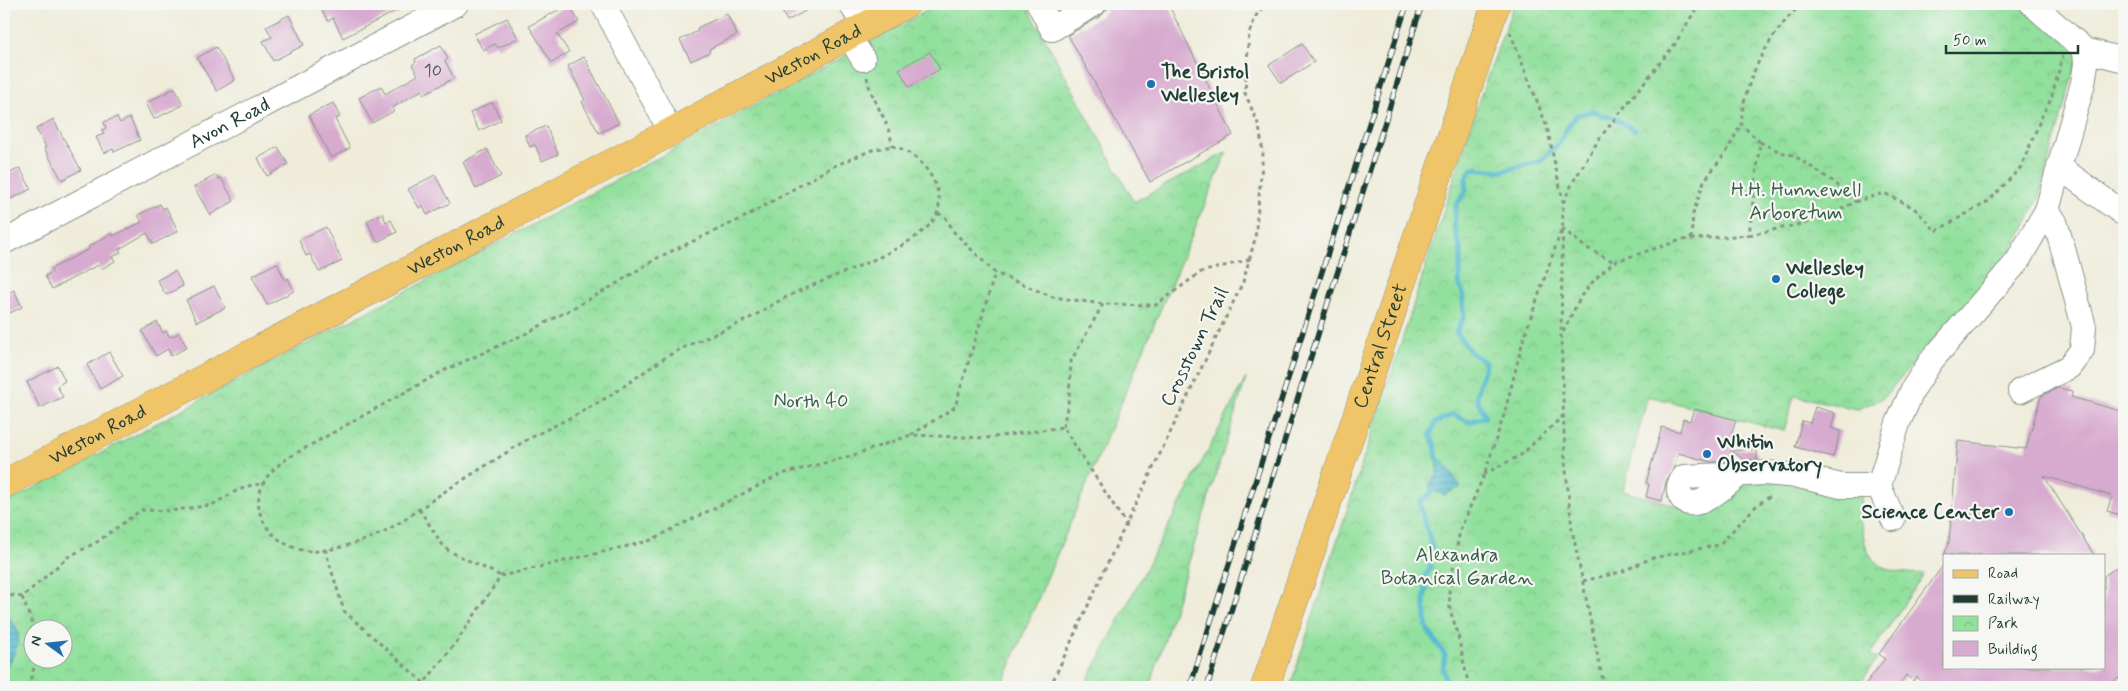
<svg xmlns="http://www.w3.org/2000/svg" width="2128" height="691" viewBox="0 0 2128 691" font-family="Mynerve,sans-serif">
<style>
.park{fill:url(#park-crowns);stroke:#588e68;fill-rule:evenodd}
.water{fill:url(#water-rules);stroke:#387c82}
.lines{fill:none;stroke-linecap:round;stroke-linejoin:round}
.stream{stroke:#52bacf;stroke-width:5}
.building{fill:#d7aacf}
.minor-casing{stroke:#879487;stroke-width:26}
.major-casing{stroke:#879487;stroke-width:29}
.path{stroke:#879487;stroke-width:3;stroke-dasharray:4 4;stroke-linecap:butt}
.minor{stroke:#fff;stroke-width:24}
.major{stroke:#f0c469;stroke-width:28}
.rail-casing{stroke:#1f3d34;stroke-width:5.5}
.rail{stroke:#f6f6f2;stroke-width:4;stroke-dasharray:11;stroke-linecap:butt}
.poi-dot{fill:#1f6fb2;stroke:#f6f6f2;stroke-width:2}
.labels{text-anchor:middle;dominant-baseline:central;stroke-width:4.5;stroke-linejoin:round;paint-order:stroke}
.number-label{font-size:18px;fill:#4d585b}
.street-label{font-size:20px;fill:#1f3d34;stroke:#f6f6f2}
.poi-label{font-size:20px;font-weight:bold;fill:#1f3d34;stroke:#f6f6f2;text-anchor:start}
.park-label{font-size:20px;fill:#365e49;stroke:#f6f6f2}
</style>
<defs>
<pattern id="park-crowns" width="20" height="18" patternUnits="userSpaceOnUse" patternTransform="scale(1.25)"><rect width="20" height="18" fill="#92e09d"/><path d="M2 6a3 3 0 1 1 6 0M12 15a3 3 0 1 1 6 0" fill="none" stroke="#7dc188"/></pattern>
<pattern id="water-rules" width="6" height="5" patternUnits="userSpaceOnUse" patternTransform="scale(1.25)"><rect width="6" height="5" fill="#52bacf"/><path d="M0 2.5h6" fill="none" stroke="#4398a9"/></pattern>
</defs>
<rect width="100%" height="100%" fill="#f6f6f2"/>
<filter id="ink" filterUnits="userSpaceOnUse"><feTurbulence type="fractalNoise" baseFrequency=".02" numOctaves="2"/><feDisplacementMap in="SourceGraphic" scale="10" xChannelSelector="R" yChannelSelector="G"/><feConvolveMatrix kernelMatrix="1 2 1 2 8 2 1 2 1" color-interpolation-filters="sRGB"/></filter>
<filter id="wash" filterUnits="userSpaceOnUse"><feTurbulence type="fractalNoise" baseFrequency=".0096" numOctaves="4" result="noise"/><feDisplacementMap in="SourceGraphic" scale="20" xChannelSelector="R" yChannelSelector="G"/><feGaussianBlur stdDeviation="1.12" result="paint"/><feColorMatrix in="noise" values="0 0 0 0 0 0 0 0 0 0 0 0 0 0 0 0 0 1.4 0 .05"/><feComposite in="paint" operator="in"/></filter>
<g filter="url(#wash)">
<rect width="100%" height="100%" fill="#efecda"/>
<g class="park">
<path d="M 939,4 L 1026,4 L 1134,202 L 1227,152 L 1001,687 L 4,687 L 4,504 L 692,140 ZM 32,628 L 62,628 L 62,658 L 32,658 Z"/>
<path d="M 1514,4 L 2032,4 L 2081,45 L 2038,200 L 2024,229 L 2009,254 L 1883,398 L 1858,409 L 1794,396 L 1784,431 L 1648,396 L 1623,491 L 1698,512 C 1714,502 1731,488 1749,484 C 1779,477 1830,491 1861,496 C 1863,504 1860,507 1860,515 C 1860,521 1862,528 1863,534 C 1868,570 1893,573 1924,574 L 1870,655 L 1877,659 L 1858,687 L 1290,687 L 1482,92 Z"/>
<polygon points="1246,378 1150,687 1084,687"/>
</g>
<g class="water">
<polygon points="1438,461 1443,461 1461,487 1444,495 1431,490 1429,486 1437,474"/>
<path d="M 4,612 C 8,617 17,626 18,632 C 21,644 11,661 4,669 Z"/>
</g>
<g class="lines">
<g class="stream">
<path d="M 1443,466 L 1437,458 L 1435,445 L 1430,435 L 1435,423 L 1453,414 L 1469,422 L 1485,417 C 1484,409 1478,405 1477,398 C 1476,385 1485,375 1485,362 L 1471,353 L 1456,332 L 1464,317 L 1463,294 L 1459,283 L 1461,251 L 1454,225 L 1456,205 L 1466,191 L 1466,178 L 1472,168 L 1502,171 L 1541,161 L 1560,142 L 1567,128 L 1577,115 L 1594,111 L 1603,116 L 1612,117 L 1635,130"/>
<path d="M 1437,487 L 1420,502 C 1424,528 1443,556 1423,579 L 1426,590 L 1424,600 L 1427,629 L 1445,655 L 1443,668 L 1447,687"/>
</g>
</g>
<g id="blocks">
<g class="building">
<polygon points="325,4 410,4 343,38 333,18 328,21 321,9 326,6"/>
<polygon points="569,4 579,22 557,34 569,52 552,63 529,26"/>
<polygon points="778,4 818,4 787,21"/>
<polygon points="1115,4 1168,4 1233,135 1150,182 1068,35 1101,16 1107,9"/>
<polygon points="727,14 737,35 709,49 710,52 691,61 680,40 698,31 697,28"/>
<polygon points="289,15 304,45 273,61 263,41 272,37 266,27"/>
<polygon points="507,18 518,38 498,48 495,44 483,50 474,34"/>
<polygon points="1302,44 1314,62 1281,83 1269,65"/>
<polygon points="441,45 448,59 445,61 454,78 424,94 422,90 392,108 394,111 372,123 359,98 381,86 385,94 418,75 412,65 416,62 415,59"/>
<polygon points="216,47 235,80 217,91 197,58"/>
<polygon points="930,52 940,69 909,87 899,69"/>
<polygon points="584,57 619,123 599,133 582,102 585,100 568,66"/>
<polygon points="175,88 183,105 154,119 146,103"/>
<polygon points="492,102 501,120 479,131 470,113"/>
<polygon points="333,103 340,117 335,119 350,148 331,158 309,115"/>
<polygon points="117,117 120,123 130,118 140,140 114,152 113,149 104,153 96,137 104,134 102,130 106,128 104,122"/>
<polygon points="53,119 81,170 62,180 44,148 46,147 36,129"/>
<polygon points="546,126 558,154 542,161 535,145 530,147 525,135"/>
<polygon points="278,147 288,164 267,176 258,158"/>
<polygon points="487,149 501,176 476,189 463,162"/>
<polygon points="20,168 31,189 11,199 4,185 4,176"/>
<polygon points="216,175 219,179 221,178 234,201 210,215 194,187"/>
<polygon points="435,175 450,203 427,215 423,206 419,208 408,189"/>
<polygon points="160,204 163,209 166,207 178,231 153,244 147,233 119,249 121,252 112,257 115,261 101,269 98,265 52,289 45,276 52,272 51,269 89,249 88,247 112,233 113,236 142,222 138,215"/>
<polygon points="382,213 386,222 391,220 397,232 377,242 367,221"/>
<polygon points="326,227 342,261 319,272 310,254 306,256 299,240"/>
<polygon points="277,263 285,280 288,278 294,291 267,305 252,276"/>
<polygon points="175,271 183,286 166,295 157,280"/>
<polygon points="214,286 225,308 197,322 186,300"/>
<polygon points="14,290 22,307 4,316 4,295"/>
<polygon points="157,322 163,333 166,331 170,337 179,333 187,347 171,356 168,349 156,356 142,331"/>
<polygon points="109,352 123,376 100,389 87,365"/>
<polygon points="58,366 65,381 57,386 63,397 40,408 27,382"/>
<polygon points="2058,388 2073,391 2071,397 2124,412 2124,516 2107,511 2112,496 2044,476 2094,555 1944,555 1949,542 1958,441 2026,449 2041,396"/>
<polygon points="1815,407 1835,413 1831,428 1841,431 1833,457 1795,447 1802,421 1810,423"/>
<polygon points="1694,409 1736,420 1731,436 1734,437 1728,461 1711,462 1678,453 1674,468 1666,481 1662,501 1646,497 1649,484 1646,483 1662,427 1680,432 1683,419 1690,421"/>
<polygon points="1752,449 1757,452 1757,460 1744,460 1732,451"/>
<polygon points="1944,564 1944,667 2104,667 2104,576 2118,566 2124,576 2124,675 2105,687 1924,687 1917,676 1913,681 1906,675 1898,687 1863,687 1885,659 1879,654"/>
</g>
</g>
</g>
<g filter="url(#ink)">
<use href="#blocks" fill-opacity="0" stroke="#879487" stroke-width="1"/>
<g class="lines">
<defs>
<g id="minor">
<polyline points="603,4 671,132"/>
<polyline points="851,4 865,27"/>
<polyline points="1039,4 1052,29 1094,4"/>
<polyline points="2032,4 2085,50 2124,60"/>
<polyline points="849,36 863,59"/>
<polyline points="2059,167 2124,214"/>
<path id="s1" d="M 4,242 L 456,4"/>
<polyline points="2020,391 2069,367 2082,350 2084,327 2064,252 2055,222 2047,210"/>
<path d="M 1739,475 C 1727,484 1691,519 1680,495 C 1677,488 1680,482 1684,477 L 1765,473 L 1799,476 L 1841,486 L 1879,486 L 1898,423 L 1913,389 L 1931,361 L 2017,262 L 2047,210 L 2083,83 L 2086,64 L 2085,50"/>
<polyline points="1879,486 1893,519"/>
</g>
<g id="major">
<path id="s2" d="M 4,484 L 671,132 L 906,4"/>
<path id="s3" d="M 1265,687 L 1496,4"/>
</g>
</defs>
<use href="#minor" class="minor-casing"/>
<use href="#major" class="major-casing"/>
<g class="path">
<polyline points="1510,32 1547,127 1563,202"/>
<path d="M 867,77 C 871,102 890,120 892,146"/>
<polyline points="1760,142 1780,152 1793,155 1834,182 1855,202"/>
<path d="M 892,146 C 921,151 954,196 932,222 C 905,255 821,278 781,300 C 769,306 757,315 744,321 C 722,332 697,340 675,352 C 650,366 628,385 604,399 C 577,416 547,428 520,444 C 495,460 469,476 444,492 C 417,510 390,533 358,542 C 342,547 319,554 302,550 C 274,544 249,515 262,486 C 268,472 279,464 291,456 L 443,371 L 527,333 L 606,290 L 659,257 L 743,218 L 832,167 L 872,150 Z"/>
<polyline points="938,213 946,218 954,232 995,273 1053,297 1103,304 1156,305 1201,272 1251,259"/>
<polyline points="1749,235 1820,220 1855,202 1884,193 1914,208 1936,231 1989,201 2021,167 2042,116 2051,99 2063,56"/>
<polyline points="1691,239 1693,214 1704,181 1727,151 1741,124"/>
<path d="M 1563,332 L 1581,296 L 1595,279 L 1614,262 L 1681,240 L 1749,235 L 1760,142 L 1741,124 C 1744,79 1769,35 1801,4"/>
<polyline points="1063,427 1069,398 1071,361 1103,304"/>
<polyline points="911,435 955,407 995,273"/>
<polyline points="1484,474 1521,455 1564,415"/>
<polyline points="419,509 442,544 449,551 501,576"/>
<polyline points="325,549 344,611 424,683"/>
<polyline points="1583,581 1621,572 1652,558 1719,545 1757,505 1772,495"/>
<polyline points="22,597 34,628"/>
<polyline points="4,601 13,595 22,597 68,557 97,542 141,510 169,511 212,505 236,491 254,484 262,485"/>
<polyline points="28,687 37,658"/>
<polyline points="421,687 457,641 501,576 649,541 782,474 851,456 911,435 987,438 1063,427 1126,524"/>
<polyline points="1050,687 1126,524 1243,282 1255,239 1263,153 1259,126 1245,93 1249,33 1256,16 1261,9 1268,4"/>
<polyline points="1469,687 1457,631 1450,610 1449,591 1460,530 1484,475 1504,415 1524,337 1562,228 1585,247 1614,262"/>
<polyline points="1604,687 1572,529 1565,461 1561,335 1563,203 1573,182 1599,139 1675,44 1699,4"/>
<polyline points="1919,687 1922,684"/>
</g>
<use href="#minor" class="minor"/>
<use href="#major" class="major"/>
<defs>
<g id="rail">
<polyline points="1190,687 1407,4"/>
<polyline points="1207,687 1422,4"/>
</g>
</defs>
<use href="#rail" class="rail-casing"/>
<use href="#rail" class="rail"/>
</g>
</g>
<g class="poi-dot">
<circle cx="1151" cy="84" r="5"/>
<circle cx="1776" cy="279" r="5"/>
<circle cx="1707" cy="454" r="5"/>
<circle cx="2009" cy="512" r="5"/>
</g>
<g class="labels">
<g class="number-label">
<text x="433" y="71">10</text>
</g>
<g class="street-label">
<text stroke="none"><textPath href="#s2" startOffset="916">Weston Road</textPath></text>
<text stroke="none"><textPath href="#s1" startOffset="255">Avon Road</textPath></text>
<text stroke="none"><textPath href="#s2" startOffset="511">Weston Road</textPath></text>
<text stroke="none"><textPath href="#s3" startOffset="360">Central Street</textPath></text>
<text transform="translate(1195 347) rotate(-64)">Crosstown Trail</text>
<text stroke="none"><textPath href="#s2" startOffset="106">Weston Road</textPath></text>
</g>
<g class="poi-label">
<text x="1161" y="72">The Bristol<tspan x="1161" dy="23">Wellesley</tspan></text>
<text x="1786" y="268">Wellesley<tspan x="1786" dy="23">College</tspan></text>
<text x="1717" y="442">Whitin<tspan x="1717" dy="23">Observatory</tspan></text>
<text x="1999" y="512" text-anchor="end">Science Center</text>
</g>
<g class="park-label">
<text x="1796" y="190">H.H. Hunnewell<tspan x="1796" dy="23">Arboretum</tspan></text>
<text x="811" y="401">North 40</text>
<text x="1457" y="555">Alexandra<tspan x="1457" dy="23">Botanical Garden</tspan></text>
</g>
</g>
<rect width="2128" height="691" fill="none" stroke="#f6f6f2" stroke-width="20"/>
<rect x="1943" y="554" width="162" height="115" fill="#f6f6f2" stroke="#a0aca6"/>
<rect x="1953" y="570" width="25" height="8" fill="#f0c469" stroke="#a0aca6"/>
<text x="1988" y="578" font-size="15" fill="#1f3d34">Road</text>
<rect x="1953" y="595" width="25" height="8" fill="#1f3d34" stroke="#a0aca6"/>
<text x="1988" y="604" font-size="15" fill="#1f3d34">Railway</text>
<rect x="1953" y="616" width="25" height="15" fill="url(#park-crowns)" stroke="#a0aca6"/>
<text x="1988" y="628" font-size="15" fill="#1f3d34">Park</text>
<rect x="1953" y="641" width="25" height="15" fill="#d7aacf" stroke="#a0aca6"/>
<text x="1988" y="654" font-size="15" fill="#1f3d34">Building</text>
<g transform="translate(48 644) rotate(285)"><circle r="24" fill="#f6f6f2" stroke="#a0aca6"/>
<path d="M0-4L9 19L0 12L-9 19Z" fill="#1f6fb2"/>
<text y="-8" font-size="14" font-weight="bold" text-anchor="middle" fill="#1f3d34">N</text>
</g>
<path d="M1946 45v8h132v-8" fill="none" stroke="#1f3d34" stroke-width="2.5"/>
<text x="1953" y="45" font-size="15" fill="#1f3d34" stroke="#f6f6f2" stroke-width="4" paint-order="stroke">50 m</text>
</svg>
